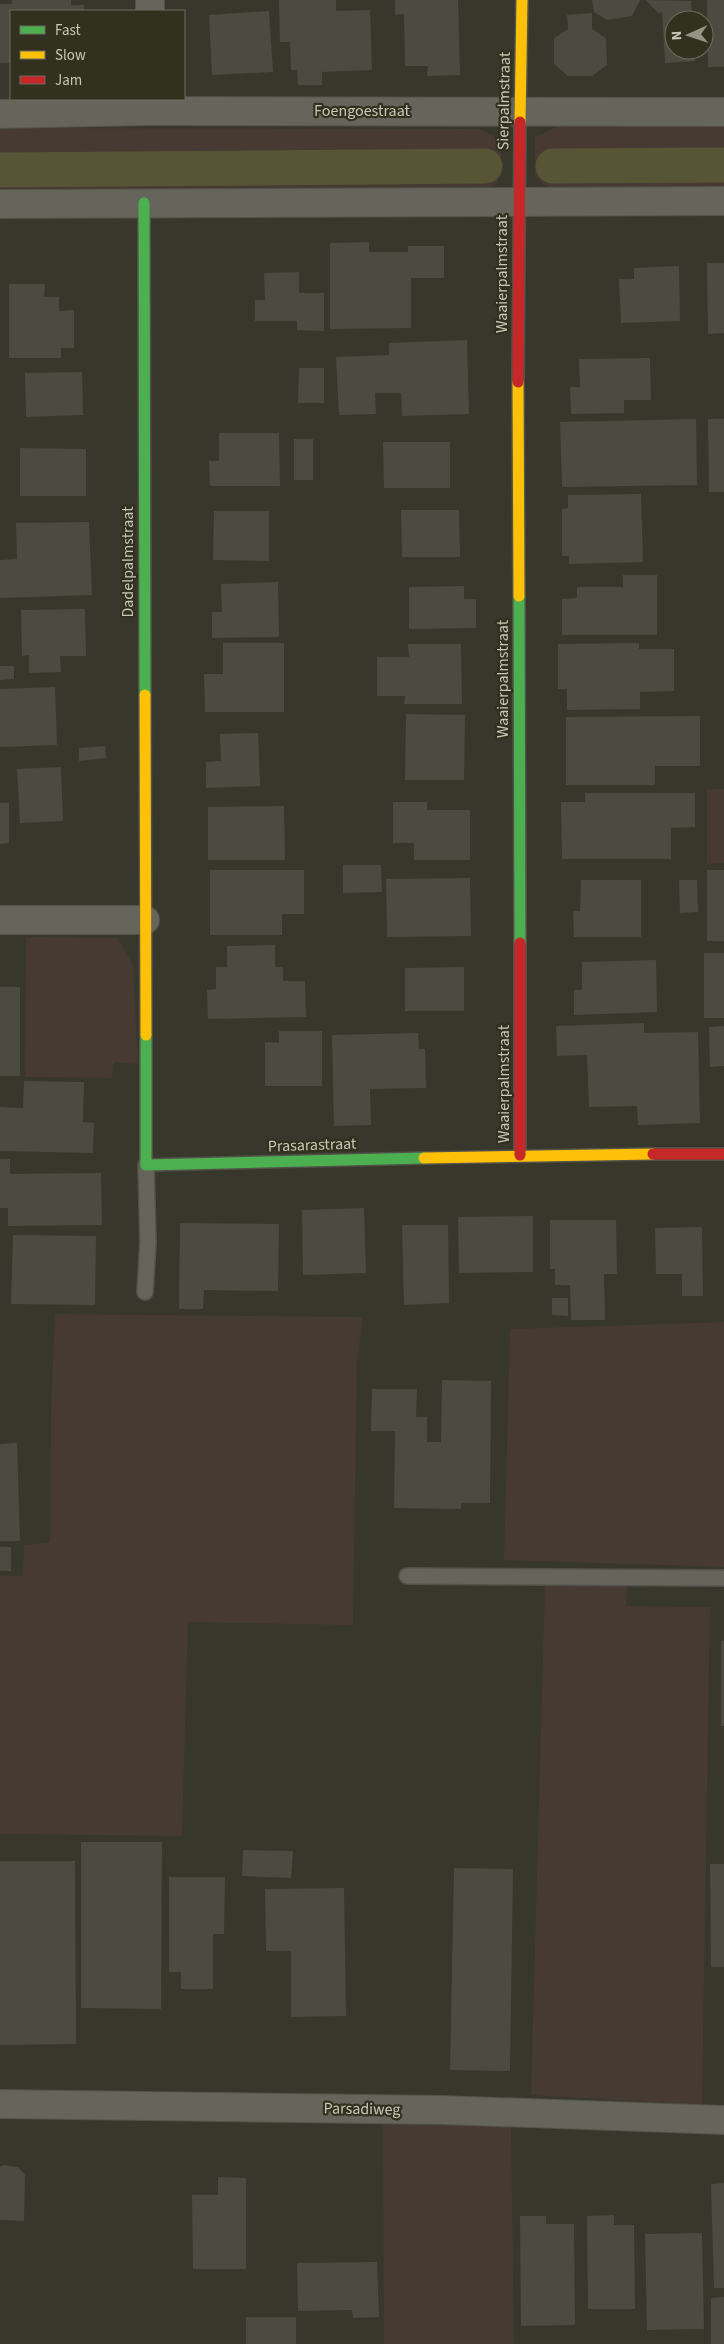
<svg xmlns="http://www.w3.org/2000/svg" width="724" height="2344" viewBox="0 0 724 2344" font-family="'Source Sans 3',sans-serif">
<style>
.green{fill:#463a33}
.lines{fill:none;stroke-linecap:round;stroke-linejoin:round}
.canal{stroke:#585537;stroke-width:35}
.building{fill:#4b4b41}
.lane-casing{stroke:#52524a;stroke-width:18}
.street-casing{stroke:#52524a;stroke-width:30}
.fast-casing{stroke:#52524a;stroke-width:14}
.slow-casing{stroke:#52524a;stroke-width:14}
.jam-casing{stroke:#52524a;stroke-width:14}
.lane{stroke:#66655c;stroke-width:15}
.street{stroke:#66655c;stroke-width:28}
.fast{stroke:#4caf50;stroke-width:11}
.slow{stroke:#ffc107;stroke-width:11}
.jam{stroke:#c62828;stroke-width:11}
.labels{text-anchor:middle;dominant-baseline:central;stroke-width:4.5;stroke-linejoin:round;paint-order:stroke}
.street-label{font-size:16px;fill:#c7c7b7;stroke:#323120}
</style>
<rect width="100%" height="100%" fill="#38372c"/>
<g class="green">
<polygon points="560,125 724,126 724,193 566,194 544,185 535,175 535,137"/>
<polygon points="0,128 479,129 493,135 501,146 501,175 495,185 479,191 0,194"/>
<polygon points="707,789 724,789 724,863 707,864"/>
<polygon points="26,937 118,938 133,965 138,1064 114,1062 112,1078 25,1077"/>
<polygon points="55,1314 363,1317 357,1362 353,1625 188,1622 182,1836 0,1834 0,1576 23,1576 24,1545 50,1542 51,1406"/>
<polygon points="724,1322 724,1567 504,1560 510,1329"/>
<polygon points="545,1581 628,1582 626,1606 710,1607 702,2105 531,2095"/>
<polygon points="383,2118 511,2123 514,2344 384,2344"/>
</g>
<g class="lines">
<g class="canal">
<polyline points="553,166 724,165"/>
<polyline points="0,170 485,166"/>
</g>
</g>
<g class="building">
<polygon points="12,0 71,0 71,5 84,5 84,11 11,11 11,63 0,63 0,4 12,4"/>
<polygon points="279,0 336,0 336,11 370,10 372,70 322,72 322,85 298,85 297,70 291,70 290,42 280,42"/>
<polygon points="395,0 458,0 460,75 427,76 428,66 405,66 404,14 395,15"/>
<polygon points="592,0 640,0 632,16 607,20 594,12"/>
<polygon points="646,0 691,1 692,20 674,20 674,50 694,50 695,61 665,63 662,12 658,13"/>
<polygon points="707,0 724,0 724,67 708,67"/>
<polygon points="269,11 273,72 212,75 209,15"/>
<polygon points="592,13 592,29 606,38 607,65 592,76 568,76 554,64 554,38 568,29 567,15"/>
<polygon points="369,242 369,252 408,252 408,246 444,246 444,278 411,278 411,328 330,329 330,243"/>
<polygon points="707,263 724,263 724,333 708,334"/>
<polygon points="679,266 680,321 621,323 619,279 634,279 634,268"/>
<polygon points="299,272 299,293 324,293 324,331 297,330 297,321 255,321 255,300 265,300 264,273"/>
<polygon points="9,284 45,284 44,297 59,297 59,311 74,310 74,348 61,348 61,358 9,358"/>
<polygon points="467,340 469,414 402,416 401,393 375,393 376,414 339,415 336,357 389,355 389,343"/>
<polygon points="650,358 651,400 624,400 624,413 571,414 570,387 580,387 579,359"/>
<polygon points="299,368 324,368 324,403 298,403"/>
<polygon points="82,372 83,415 26,417 25,373"/>
<polygon points="696,419 697,485 562,487 560,422"/>
<polygon points="708,419 724,419 724,492 709,492"/>
<polygon points="219,433 279,433 280,486 210,486 209,461 219,461"/>
<rect x="294" y="439" width="19" height="41"/>
<polygon points="383,442 450,442 450,488 384,488"/>
<polygon points="20,448 86,449 86,496 20,496"/>
<polygon points="641,494 643,562 569,564 569,556 562,556 562,509 568,508 568,495"/>
<polygon points="401,510 459,510 460,557 402,557"/>
<polygon points="214,511 269,511 269,561 213,560"/>
<polygon points="89,522 92,595 0,598 0,560 17,559 16,523"/>
<polygon points="623,575 657,575 657,635 562,635 562,599 577,598 577,587 623,587"/>
<polygon points="278,582 279,637 212,638 212,612 222,612 221,584"/>
<polygon points="464,586 464,599 476,599 476,628 409,629 409,587"/>
<polygon points="85,609 86,656 60,656 61,672 29,673 29,655 22,656 21,610"/>
<polygon points="223,643 284,643 284,712 205,712 204,674 223,674"/>
<polygon points="639,643 639,649 674,649 674,691 640,692 640,709 567,710 567,689 558,689 558,644"/>
<polygon points="408,644 461,644 462,704 404,704 405,696 377,696 377,657 409,657"/>
<polygon points="0,666 14,666 14,679 0,680"/>
<polygon points="55,687 57,745 0,747 0,689"/>
<polygon points="406,714 465,715 464,780 405,780"/>
<polygon points="700,716 700,766 655,766 655,785 566,785 566,717"/>
<polygon points="258,733 260,786 206,788 206,762 221,761 220,734"/>
<polygon points="105,746 106,758 79,761 79,748"/>
<polygon points="61,767 63,821 20,823 17,769"/>
<polygon points="585,793 695,793 695,827 671,828 671,859 562,859 561,802 585,802"/>
<polygon points="393,802 427,802 427,810 470,810 470,860 414,860 414,843 393,843"/>
<polygon points="0,803 9,803 9,843 0,844"/>
<polygon points="284,806 285,860 208,860 208,807"/>
<polygon points="343,865 381,865 382,892 343,893"/>
<polygon points="210,870 304,870 304,914 282,914 282,935 210,935"/>
<rect x="707" y="870" width="17" height="71"/>
<polygon points="470,878 471,936 387,937 386,879"/>
<polygon points="581,880 641,880 641,937 574,937 573,911 580,911"/>
<polygon points="679,880 697,880 698,912 680,913"/>
<polygon points="275,945 275,967 283,967 283,981 305,981 306,1017 208,1019 207,990 216,989 216,967 227,967 227,946"/>
<rect x="704" y="953" width="20" height="65"/>
<polygon points="656,960 657,1012 574,1015 574,990 582,990 582,962"/>
<polygon points="464,967 464,1011 405,1011 405,968"/>
<rect x="0" y="987" width="20" height="89"/>
<polygon points="644,1023 644,1033 698,1032 700,1123 638,1125 637,1106 589,1107 587,1055 557,1056 556,1026"/>
<polygon points="724,1026 724,1066 710,1067 709,1027"/>
<polygon points="279,1031 322,1031 322,1086 265,1086 265,1042 279,1043"/>
<polygon points="418,1033 419,1049 425,1049 426,1088 370,1089 371,1125 334,1126 332,1035"/>
<polygon points="24,1081 84,1082 83,1122 94,1123 93,1153 0,1151 0,1107 23,1108"/>
<polygon points="0,1159 10,1159 10,1174 101,1173 102,1225 8,1226 8,1208 0,1208"/>
<polygon points="364,1208 366,1273 303,1275 302,1210"/>
<polygon points="533,1216 533,1272 459,1273 458,1217"/>
<polygon points="550,1220 616,1220 617,1274 604,1274 605,1320 571,1320 570,1285 555,1285 555,1269 550,1269"/>
<polygon points="180,1223 279,1224 278,1291 204,1290 203,1309 179,1309"/>
<polygon points="402,1225 448,1225 449,1303 404,1305"/>
<polygon points="702,1227 703,1296 682,1296 682,1274 656,1274 655,1228"/>
<polygon points="13,1235 96,1236 95,1305 11,1304"/>
<polygon points="552,1298 568,1298 568,1316 552,1315"/>
<polygon points="442,1380 491,1381 490,1503 461,1503 461,1509 394,1508 395,1431 371,1431 372,1389 417,1389 416,1417 427,1417 427,1442 441,1442"/>
<polygon points="17,1443 20,1541 0,1541 0,1444"/>
<rect x="0" y="1547" width="11" height="24"/>
<rect x="721" y="1641" width="3" height="85"/>
<polygon points="81,1842 162,1842 161,2009 81,2008"/>
<polygon points="243,1850 293,1851 291,1878 242,1876"/>
<polygon points="0,1861 75,1861 76,2044 0,2045"/>
<polygon points="710,1864 724,1864 724,1967 711,1967"/>
<polygon points="454,1868 513,1869 510,2071 450,2070"/>
<polygon points="169,1877 225,1877 224,1934 213,1934 213,1989 181,1989 181,1972 169,1972"/>
<polygon points="344,1888 346,2016 291,2017 291,1951 266,1951 265,1889"/>
<polygon points="3,2165 18,2167 25,2175 24,2221 0,2220 0,2167"/>
<polygon points="218,2177 246,2178 246,2269 193,2269 192,2195 218,2195"/>
<polygon points="724,2183 724,2288 714,2288 711,2184"/>
<polygon points="614,2215 614,2225 634,2225 635,2309 588,2309 587,2216"/>
<polygon points="520,2216 546,2216 546,2224 574,2224 575,2325 521,2326"/>
<polygon points="702,2233 704,2329 647,2330 645,2234"/>
<polygon points="377,2262 379,2317 353,2318 352,2310 298,2311 297,2263"/>
<polygon points="724,2297 724,2344 711,2344 711,2298"/>
<rect x="246" y="2317" width="50" height="27"/>
</g>
<g class="lines">
<defs>
<g id="lane">
<polyline points="145,1292 148,1242 146,1165"/>
<polyline points="407,1576 724,1578"/>
</g>
<g id="street">
<polyline points="150,11 150,0"/>
<polyline points="0,114 149,111 724,112"/>
<polyline points="0,204 724,201"/>
<polyline points="0,920 145,920"/>
<polyline points="0,2104 441,2110 724,2120"/>
</g>
<g id="fast">
<polyline points="144,203 145,695"/>
<polyline points="519,596 520,943"/>
<polyline points="146,1035 146,1165 424,1158"/>
</g>
<g id="slow">
<polyline points="520,122 522,0"/>
<polyline points="518,382 519,596"/>
<polyline points="145,695 146,1035"/>
<polyline points="424,1158 653,1154"/>
</g>
<g id="jam">
<polyline points="518,382 520,122"/>
<polyline points="520,943 520,1155"/>
<polyline points="653,1154 724,1154"/>
</g>
</defs>
<use href="#lane" class="lane-casing"/>
<use href="#street" class="street-casing"/>
<use href="#fast" class="fast-casing"/>
<use href="#slow" class="slow-casing"/>
<use href="#jam" class="jam-casing"/>
<use href="#lane" class="lane"/>
<use href="#street" class="street"/>
<use href="#fast" class="fast"/>
<use href="#slow" class="slow"/>
<use href="#jam" class="jam"/>
</g>
<g class="labels">
<g class="street-label">
<text transform="translate(504 101) rotate(-89)">Sierpalmstraat</text>
<text x="362" y="111">Foengoestraat</text>
<text transform="translate(502 274) rotate(-90)">Waaierpalmstraat</text>
<text transform="translate(128 562) rotate(-90)">Dadelpalmstraat</text>
<text transform="translate(503 679) rotate(-90)">Waaierpalmstraat</text>
<text transform="translate(504 1084) rotate(-90)">Waaierpalmstraat</text>
<text transform="translate(312 1145) rotate(-2)">Prasarastraat</text>
<text transform="translate(362 2109) rotate(1)">Parsadiweg</text>
</g>
</g>
<rect x="10" y="10" width="175" height="90" fill="#323120" stroke="#6e6d5c"/>
<rect x="20" y="26" width="25" height="8" fill="#4caf50" stroke="#6e6d5c"/>
<text x="55" y="35" font-size="15" fill="#c7c7b7">Fast</text>
<rect x="20" y="51" width="25" height="8" fill="#ffc107" stroke="#6e6d5c"/>
<text x="55" y="60" font-size="15" fill="#c7c7b7">Slow</text>
<rect x="20" y="76" width="25" height="8" fill="#c62828" stroke="#6e6d5c"/>
<text x="55" y="85" font-size="15" fill="#c7c7b7">Jam</text>
<g transform="translate(689 35) rotate(267)"><circle r="24" fill="#323120" stroke="#6e6d5c"/>
<path d="M0-4L9 19L0 12L-9 19Z" fill="#959586"/>
<text y="-8" font-size="14" font-weight="bold" text-anchor="middle" fill="#c7c7b7">N</text>
</g>
</svg>
